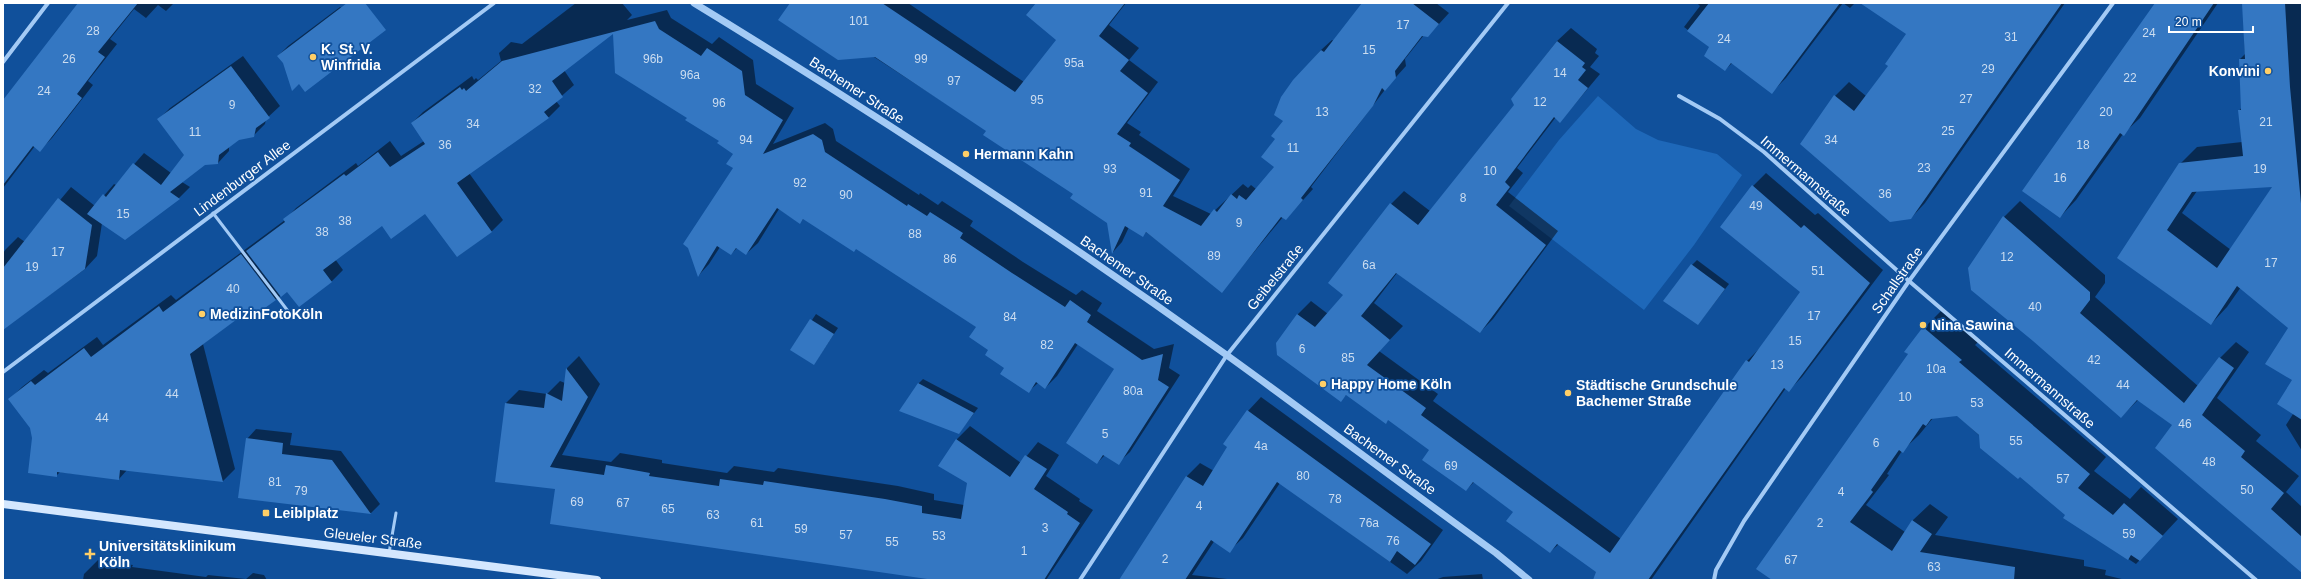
<svg xmlns="http://www.w3.org/2000/svg" width="2305" height="583" viewBox="0 0 2305 583" font-family="Arial,sans-serif">
<style>
.green{fill:#1e68b9}
.shadow{fill:#0007;fill-rule:evenodd}
.building{fill:#3477c2;fill-rule:evenodd}
.lines{fill:none;stroke-linecap:round;stroke-linejoin:round}
.service{stroke:#a3caf5;stroke-width:3}
.minor{stroke:#a3caf5;stroke-width:4}
.tertiary{stroke:#a3caf5;stroke-width:7}
.secondary{stroke:#d4e7fe;stroke-width:8}
.poi-dot{fill:#ffcf67;stroke:#10509b;stroke-width:1.5}
.labels{text-anchor:middle;dominant-baseline:central;stroke-width:3.5;stroke-linejoin:round;paint-order:stroke}
.number-label{font-size:12px;fill:#ccddf0}
.poi-label{font-size:14px;font-weight:bold;fill:#fff;stroke:#10509b;text-anchor:start}
.street-label{font-size:14px;fill:#fff;stroke:#10509b}
</style>
<rect width="100%" height="100%" fill="#10509b"/>
<polygon class="green" points="1598,96 1636,129 1658,140 1717,154 1742,175 1694,245 1644,310 1509,206 1559,140"/>
<g class="shadow">
<polygon points="80,3 174,3 166,11 158,5 146,18 134,9 110,39 117,44 88,81 93,85 52,138 40,150 35,146 3,188 3,102"/>
<polygon points="576,3 622,3 632,15 627,20 667,10 671,18 712,44 719,37 753,60 756,84 794,108 773,144 825,123 833,129 836,141 919,195 920,193 938,205 942,201 973,221 970,226 1023,262 1076,295 1082,290 1102,303 1097,311 1154,349 1174,344 1169,368 1180,375 1130,452 1118,463 1105,455 1097,463 1115,369 1078,344 1057,376 1045,388 1038,383 1029,391 989,350 977,327 856,248 804,218 800,223 779,209 758,243 746,254 737,248 731,254 720,247 709,264 699,275 734,167 734,153 720,140 688,118 613,32 564,70 574,85 556,101 560,106 549,117 469,173 503,220 492,231 458,256 425,212 382,224 335,259 343,270 332,281 299,306 287,291 275,300 244,313 203,344 235,469 223,481 127,470 119,479 60,472 56,476 33,438 31,427 10,399 22,387 44,370 48,373 97,337 103,345 171,295 176,300 254,243 285,220 296,208 356,163 358,166 390,141 401,156 424,141 412,123 423,112 472,76 474,80 476,78 478,80 501,61 499,53 511,42 522,44"/>
<polygon points="791,3 908,3 1024,82 1058,40 1037,3 1126,3 1109,25 1139,48 1129,60 1158,82 1127,123 1141,132 1139,135 1190,169 1173,196 1211,214 1243,184 1248,188 1251,185 1256,189 1276,167 1277,139 1284,121 1288,88 1321,50 1332,40 1334,41 1366,3 1436,3 1449,13 1428,36 1424,35 1405,59 1406,66 1387,87 1311,187 1313,189 1286,219 1283,217 1222,291 1146,232 1143,236 1129,227 1122,242 1113,252 1108,222 1074,193 988,131"/>
<polygon points="1697,3 1843,3 1786,78 1772,92 1732,63 1725,70 1710,47 1684,27 1700,6"/>
<polygon points="1843,3 1855,3 1850,8"/>
<polygon points="1862,3 2065,3 1925,203 1911,218 1835,96 1849,82 1866,96 1889,66 1907,34"/>
<polygon points="2156,3 2218,3 2140,118 2123,134 2076,200 2060,217"/>
<path d="M 2243,3 L 2302,3 L 2302,451 L 2286,425 L 2293,414 L 2294,380 L 2290,328 L 2241,287 L 2227,307 L 2211,324 L 2118,258 L 2180,164 L 2197,147 L 2242,142 L 2239,111 L 2242,107 L 2240,59 L 2245,54 ZM 2274,185 L 2231,250 L 2182,213 L 2197,191 Z"/>
<polygon points="340,7 375,35 284,63 278,56 288,46"/>
<polygon points="1571,28 1597,49 1595,53 1599,56 1590,67 1600,74 1560,122 1556,117 1517,168 1523,173 1508,192 1558,231 1493,319 1480,332 1397,273 1374,303 1403,326 1379,351 1438,394 1433,401 1621,539 1747,361 1760,348 1801,292 1753,186 1766,173 1815,215 1818,213 1883,270 1802,377 1789,390 1786,388 1651,580 1608,580 1559,544 1550,552 1515,511 1474,482 1466,490 1431,450 1389,419 1347,394 1341,400 1297,315 1311,301 1328,314 1345,295 1391,204 1404,191 1430,211 1515,105 1512,99 1557,41"/>
<polygon points="243,56 280,106 266,119 265,124 253,136 238,139 229,146 229,151 218,163 205,164 182,182 190,187 179,198 102,223 97,256 85,269 3,329 3,253 6,249 18,237 25,242 71,187 95,206 114,184 116,185 144,153 171,173 185,155 159,119 170,108"/>
<polygon points="2020,201 2105,275 2105,283 2095,297 2198,386 2220,358 2236,342 2249,352 2217,398 2261,435 2256,441 2299,476 2286,492 2302,507 2302,572 2173,425 2138,400 2121,417 2004,217"/>
<polygon points="1697,260 1729,284 1702,319 1692,265"/>
<polygon points="1941,311 1978,342 1975,345 2106,457 2094,471 2130,499 2141,487 2178,519 2136,564 2064,517 2066,515 1957,415 1933,418 1919,435 1902,451 1887,474 1889,475 1866,505 1905,532 1913,520 1930,504 1948,517 1935,535 2084,560 2084,566 2106,570 2105,575 2126,580 1774,580 1909,354 1905,352 1924,328"/>
<polygon points="816,314 838,328 814,364 792,350"/>
<polygon points="579,356 600,384 562,455 611,462 620,453 662,460 662,463 727,473 734,466 774,472 778,468 898,486 934,494 934,500 964,505 968,482 939,466 957,439 970,426 1021,463 1038,442 1059,455 1046,476 1080,499 1079,501 1093,510 1046,580 941,580 556,489 506,403 519,390 547,394 560,381 565,383 567,368"/>
<polygon points="923,379 978,408 959,433 918,384"/>
<polygon points="1261,397 1443,530 1421,561 1407,574 1280,483 1243,538 1229,551 1215,540 1192,575 1236,580 1120,580 1187,476 1200,463 1214,471 1248,411"/>
<polygon points="256,429 292,433 290,445 341,451 380,504 371,513 239,497 247,439"/>
<polygon points="98,560 133,565 132,567 206,577 208,575 246,579 253,573 264,575 267,580 83,580 84,574"/>
<polygon points="1482,574 1483,580 1435,580 1443,577"/>
</g>
<g class="building">
<polygon points="78,3 138,3 98,52 105,57 77,94 82,98 40,152 33,146 3,185 3,100"/>
<polygon points="347,3 365,3 386,30 305,92 299,84 292,91 283,63 277,56"/>
<polygon points="790,3 882,3 1015,92 1056,40 1026,15 1036,3 1125,3 1099,36 1129,60 1120,71 1148,93 1117,134 1131,143 1129,146 1180,180 1163,206 1201,226 1214,209 1217,212 1231,194 1237,199 1239,195 1246,200 1274,167 1261,157 1275,139 1271,136 1283,121 1274,115 1281,97 1293,80 1321,50 1324,52 1362,3 1412,3 1439,24 1428,37 1422,36 1395,71 1396,78 1385,91 1382,88 1373,106 1301,198 1303,200 1286,220 1281,217 1222,293 1146,232 1143,237 1125,226 1112,254 1107,223 1070,198 1073,194 983,135 986,131 875,57 838,60 778,20"/>
<polygon points="1709,3 1840,3 1772,94 1731,63 1725,71 1704,56 1709,47 1687,31"/>
<polygon points="1860,3 2062,3 1911,219 1890,222 1800,144 1834,95 1854,111 1888,66 1885,64 1906,34"/>
<polygon points="2155,3 2214,3 2124,136 2120,133 2060,218 2022,191"/>
<path d="M 2242,3 L 2285,3 L 2290,87 L 2302,214 L 2302,420 L 2277,404 L 2292,380 L 2265,364 L 2288,328 L 2237,286 L 2211,325 L 2117,258 L 2179,163 L 2243,156 L 2238,110 L 2241,110 L 2239,59 L 2245,59 ZM 2272,187 L 2217,268 L 2167,230 L 2192,192 Z"/>
<polygon points="655,21 659,29 701,56 707,48 742,71 745,95 783,120 763,154 813,134 822,140 825,152 907,206 908,204 927,216 930,212 963,233 960,238 1012,273 1065,307 1070,300 1091,315 1087,322 1142,360 1163,354 1158,380 1169,387 1119,465 1103,455 1097,464 1066,443 1114,369 1075,343 1045,389 1036,382 1029,393 1000,374 1004,368 985,355 988,350 969,337 976,327 856,249 854,252 803,219 800,224 777,208 746,255 736,248 731,255 717,246 698,277 688,248 683,244 733,168 726,164 733,154 717,143 719,141 685,120 687,118 615,73 613,34 552,81 563,97 544,112 549,118 457,183 492,232 457,257 425,214 391,239 382,226 323,270 332,282 299,307 287,292 281,297 246,251 285,222 283,219 344,174 346,176 378,152 390,167 425,144 411,123 460,87 462,90 464,88 466,91 502,61"/>
<polygon points="1557,41 1585,63 1582,67 1586,70 1578,80 1588,88 1560,123 1554,117 1505,182 1510,187 1496,205 1546,245 1480,333 1396,273 1361,316 1390,340 1367,365 1426,408 1421,415 1610,553 1746,360 1749,362 1800,292 1720,227 1752,185 1801,228 1804,225 1870,283 1789,392 1784,388 1648,580 1593,580 1596,572 1557,544 1550,553 1506,521 1513,512 1473,482 1466,491 1422,460 1429,450 1388,420 1386,424 1346,395 1341,402 1277,355 1276,343 1297,314 1315,327 1343,295 1328,283 1390,203 1418,225 1514,105 1511,99"/>
<polygon points="231,66 270,118 256,128 254,137 239,140 219,155 218,164 205,165 170,192 180,199 125,240 87,214 103,194 106,197 133,163 161,185 184,155 157,119"/>
<polygon points="58,198 92,225 85,269 3,330 3,268"/>
<polygon points="2003,216 2090,292 2090,300 2080,313 2184,403 2219,357 2234,368 2202,415 2245,451 2241,457 2284,493 2271,509 2302,537 2302,573 2155,448 2172,425 2137,400 2121,418 2033,341 1971,290 1968,268"/>
<polygon points="241,254 276,300 248,320 244,314 190,354 223,482 120,470 119,480 57,472 57,477 28,473 32,438 30,428 8,399 31,381 35,385 84,348 91,357 159,306 163,312"/>
<polygon points="1691,264 1725,289 1698,325 1663,301"/>
<polygon points="810,319 834,334 814,365 790,350"/>
<polygon points="1923,327 1962,360 1959,362 2090,474 2078,488 2113,515 2124,503 2163,536 2140,561 2131,555 2128,560 2063,518 2065,515 2020,477 2018,479 1980,448 1979,435 1957,416 1931,419 1926,426 1923,424 1903,453 1899,450 1871,490 1873,492 1850,522 1892,551 1912,520 1932,534 1920,552 2015,567 2014,580 1772,580 1756,569 1908,354 1904,352"/>
<polygon points="566,368 588,397 550,467 604,475 606,465 650,473 649,476 719,486 720,479 763,485 764,481 885,499 922,506 922,513 961,519 967,483 938,466 956,439 1010,477 1025,455 1047,469 1034,489 1068,512 1067,514 1080,523 1044,580 934,580 550,524 555,489 495,482 505,403 544,408 546,393 562,401"/>
<polygon points="918,383 974,413 959,434 899,411"/>
<polygon points="1247,410 1431,544 1415,565 1397,551 1390,562 1277,482 1230,553 1211,540 1185,580 1119,580 1186,476 1203,486 1227,447 1223,444"/>
<polygon points="246,438 283,443 282,454 332,460 371,514 238,498"/>
</g>
<g class="lines">
<g class="service">
<polyline points="213,213 291,315"/>
<polyline points="389,553 396,513"/>
</g>
<g class="minor">
<polyline points="3,62 48,3"/>
<polyline points="1679,96 1720,119 1764,152 1909,281 2256,580"/>
<polyline points="3,372 494,3"/>
<polyline points="1080,580 1227,355 1508,3"/>
<polyline points="1714,580 1716,570 1744,521 1909,281 2113,3"/>
</g>
<path class="tertiary" d="M 694,3 C 876,114 1055,232 1228,356 C 1318,421 1406,488 1496,553 L 1529,580"/>
<polyline class="secondary" points="3,504 597,580"/>
</g>
<g class="poi-dot">
<circle cx="313" cy="57" r="4"/>
<circle cx="2268" cy="71" r="4"/>
<circle cx="966" cy="154" r="4"/>
<circle cx="202" cy="314" r="4"/>
<circle cx="1923" cy="325" r="4"/>
<circle cx="1323" cy="384" r="4"/>
<circle cx="1568" cy="393" r="4"/>
<rect x="262" y="509" width="8" height="8" rx="2"/>
<path d="M88 548h4v4h4v4h-4v4h-4v-4h-4v-4h4z"/>
</g>
<g class="labels">
<g class="number-label">
<text x="859" y="21">101</text>
<text x="1403" y="25">17</text>
<text x="93" y="31">28</text>
<text x="2149" y="33">24</text>
<text x="2011" y="37">31</text>
<text x="1724" y="39">24</text>
<text x="1369" y="50">15</text>
<text x="69" y="59">26</text>
<text x="653" y="59">96b</text>
<text x="921" y="59">99</text>
<text x="1074" y="63">95a</text>
<text x="1988" y="69">29</text>
<text x="1560" y="73">14</text>
<text x="690" y="75">96a</text>
<text x="2130" y="78">22</text>
<text x="954" y="81">97</text>
<text x="535" y="89">32</text>
<text x="44" y="91">24</text>
<text x="1966" y="99">27</text>
<text x="1037" y="100">95</text>
<text x="1540" y="102">12</text>
<text x="719" y="103">96</text>
<text x="232" y="105">9</text>
<text x="1322" y="112">13</text>
<text x="2106" y="112">20</text>
<text x="2266" y="122">21</text>
<text x="473" y="124">34</text>
<text x="1948" y="131">25</text>
<text x="195" y="132">11</text>
<text x="746" y="140">94</text>
<text x="1831" y="140">34</text>
<text x="445" y="145">36</text>
<text x="2083" y="145">18</text>
<text x="1293" y="148">11</text>
<text x="1924" y="168">23</text>
<text x="1110" y="169">93</text>
<text x="2260" y="169">19</text>
<text x="1490" y="171">10</text>
<text x="2060" y="178">16</text>
<text x="800" y="183">92</text>
<text x="1146" y="193">91</text>
<text x="1885" y="194">36</text>
<text x="846" y="195">90</text>
<text x="1463" y="198">8</text>
<text x="1756" y="206">49</text>
<text x="123" y="214">15</text>
<text x="345" y="221">38</text>
<text x="1239" y="223">9</text>
<text x="322" y="232">38</text>
<text x="915" y="234">88</text>
<text x="58" y="252">17</text>
<text x="1214" y="256">89</text>
<text x="2007" y="257">12</text>
<text x="950" y="259">86</text>
<text x="2271" y="263">17</text>
<text x="1369" y="265">6a</text>
<text x="32" y="267">19</text>
<text x="1818" y="271">51</text>
<text x="233" y="289">40</text>
<text x="2035" y="307">40</text>
<text x="1814" y="316">17</text>
<text x="1010" y="317">84</text>
<text x="1795" y="341">15</text>
<text x="1047" y="345">82</text>
<text x="1302" y="349">6</text>
<text x="1348" y="358">85</text>
<text x="2094" y="360">42</text>
<text x="1777" y="365">13</text>
<text x="1936" y="369">10a</text>
<text x="2123" y="385">44</text>
<text x="1133" y="391">80a</text>
<text x="172" y="394">44</text>
<text x="1905" y="397">10</text>
<text x="1977" y="403">53</text>
<text x="102" y="418">44</text>
<text x="2185" y="424">46</text>
<text x="1105" y="434">5</text>
<text x="2016" y="441">55</text>
<text x="1876" y="443">6</text>
<text x="1261" y="446">4a</text>
<text x="2209" y="462">48</text>
<text x="1451" y="466">69</text>
<text x="1303" y="476">80</text>
<text x="2063" y="479">57</text>
<text x="275" y="482">81</text>
<text x="2247" y="490">50</text>
<text x="301" y="491">79</text>
<text x="1841" y="492">4</text>
<text x="1335" y="499">78</text>
<text x="577" y="502">69</text>
<text x="623" y="503">67</text>
<text x="1199" y="506">4</text>
<text x="668" y="509">65</text>
<text x="713" y="515">63</text>
<text x="757" y="523">61</text>
<text x="1369" y="523">76a</text>
<text x="1820" y="523">2</text>
<text x="1045" y="528">3</text>
<text x="801" y="529">59</text>
<text x="2129" y="534">59</text>
<text x="846" y="535">57</text>
<text x="939" y="536">53</text>
<text x="1393" y="541">76</text>
<text x="892" y="542">55</text>
<text x="1024" y="551">1</text>
<text x="1165" y="559">2</text>
<text x="1791" y="560">67</text>
<text x="1934" y="567">63</text>
</g>
<g class="poi-label">
<text x="321" y="49">K. St. V.<tspan x="321" dy="16">Winfridia</tspan></text>
<text x="2260" y="71" text-anchor="end">Konvini</text>
<text x="974" y="154">Hermann Kahn</text>
<text x="210" y="314">MedizinFotoKöln</text>
<text x="1931" y="325">Nina Sawina</text>
<text x="1331" y="384">Happy Home Köln</text>
<text x="1576" y="385">Städtische Grundschule<tspan x="1576" dy="16">Bachemer Straße</tspan></text>
<text x="274" y="513">Leiblplatz</text>
<text x="99" y="546">Universitätsklinikum<tspan x="99" dy="16">Köln</tspan></text>
</g>
<g class="street-label">
<text transform="translate(857 90) rotate(33)">Bachemer Straße</text>
<text transform="translate(1806 176) rotate(41)">Immermannstraße</text>
<text transform="translate(242 178) rotate(-37)">Lindenburger Allee</text>
<text transform="translate(1127 270) rotate(35)">Bachemer Straße</text>
<text transform="translate(1275 277) rotate(-51)">Geibelstraße</text>
<text transform="translate(1897 280) rotate(-55)">Schallstraße</text>
<text transform="translate(2050 388) rotate(41)">Immermannstraße</text>
<text transform="translate(1390 459) rotate(36)">Bachemer Straße</text>
<text transform="translate(373 538) rotate(7)">Gleueler Straße</text>
</g>
</g>
<rect width="2305" height="583" fill="none" stroke="#ffffff" stroke-width="8"/>
<path d="M2169 26v6h84v-6" fill="none" stroke="#ffffff" stroke-width="2"/>
<text x="2175" y="26" font-size="12" fill="#ffffff" stroke="#10509b" stroke-width="3" paint-order="stroke">20 m</text>
</svg>
